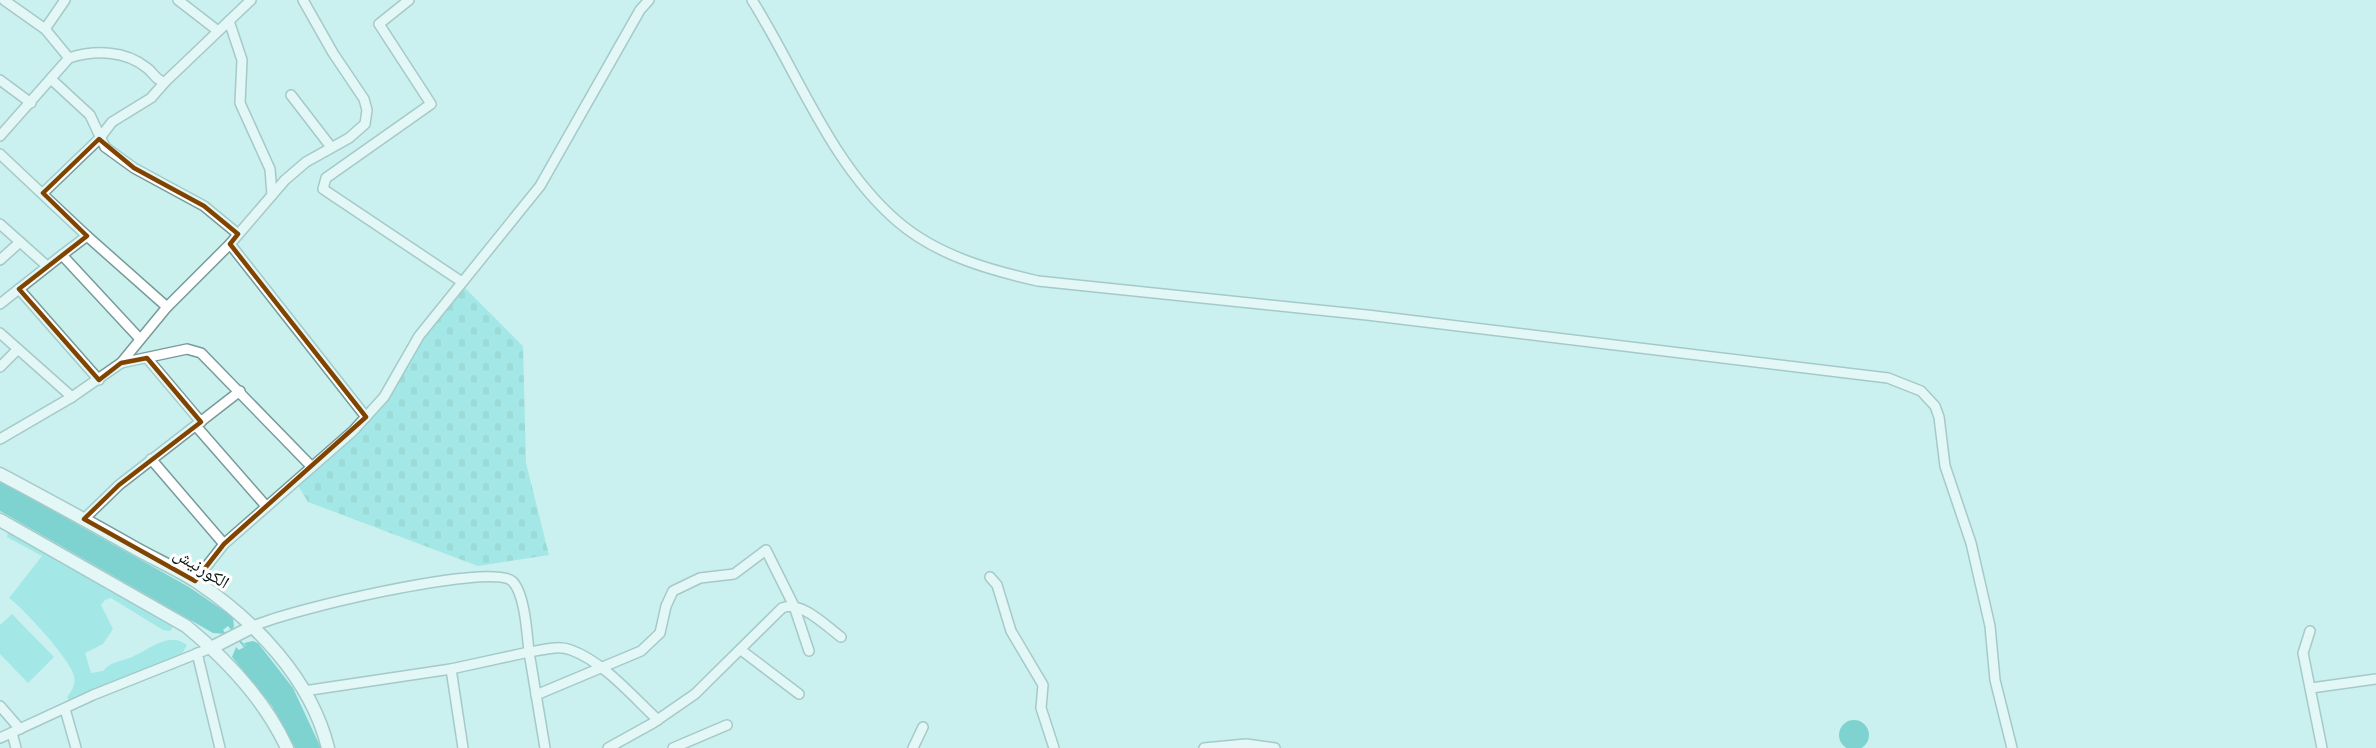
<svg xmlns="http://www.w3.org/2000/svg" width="2376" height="748" viewBox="0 0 2376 748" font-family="Barlow,'Noto Naskh Arabic',sans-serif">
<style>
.green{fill:#74dedb}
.cemetery{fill:url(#cemetery-stones)}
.water{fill:#22afac}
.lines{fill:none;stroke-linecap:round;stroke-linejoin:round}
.stream{stroke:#22afac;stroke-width:2}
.minor-casing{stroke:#779b9a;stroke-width:12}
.major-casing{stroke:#779b9a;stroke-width:15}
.minor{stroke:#fff;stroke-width:9}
.major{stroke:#fff;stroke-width:12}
.marked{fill:none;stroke:#814400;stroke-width:4.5;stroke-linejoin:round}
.labels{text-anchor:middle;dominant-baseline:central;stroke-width:6;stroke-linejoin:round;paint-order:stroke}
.street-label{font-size:18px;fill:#091716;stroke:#fff}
</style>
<defs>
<pattern id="cemetery-stones" width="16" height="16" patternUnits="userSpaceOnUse" patternTransform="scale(1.5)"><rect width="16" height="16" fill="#74dedb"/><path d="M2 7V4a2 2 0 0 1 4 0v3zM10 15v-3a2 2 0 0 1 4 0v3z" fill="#63bebb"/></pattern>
</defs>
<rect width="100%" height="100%" fill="#cbf1ef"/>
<g class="green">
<path d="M 8,531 L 171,623 L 173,627 L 170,631 L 163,630 L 111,598 L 105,600 L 101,605 L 113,629 L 103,644 L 85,653 L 91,673 L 103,671 C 112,660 123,662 136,655 C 151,648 170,631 187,645 L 180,657 L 70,704 L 67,697 C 72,691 76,684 74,676 C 71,660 23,608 9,598 L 42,556 L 7,537 Z"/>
<polygon points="12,614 54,657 28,683 0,654 0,625"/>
</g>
<polygon class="cemetery" points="464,287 523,346 526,463 549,555 478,566 308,502 297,484 382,408 420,338"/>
<g class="water">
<polygon points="0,481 189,587 233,617 234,627 231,630 228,626 223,630 226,634 213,633 0,511"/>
<polygon points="253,641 258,643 293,688 321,748 295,748 272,706 232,657 236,647 239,650 246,646 244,643"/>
<circle cx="1854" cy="735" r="15"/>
</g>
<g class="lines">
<polyline class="stream" points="238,639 246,648"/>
<defs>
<g id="minor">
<polyline points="178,0 218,31"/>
<polyline points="409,0 379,24 431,104 326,178 323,189 462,282"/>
<path d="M 752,0 C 798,73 830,163 897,221 C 936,255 989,270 1038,281 L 1367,315 L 1888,378 L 1921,391 L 1935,406 L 1939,417 L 1945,466 L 1971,543 L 1990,626 L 1995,680 L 2012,748"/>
<polyline points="229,21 242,60 240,103 270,169 272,195"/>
<polyline points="45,29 65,0"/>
<path d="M 69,58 C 94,50 125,50 147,68 C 154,73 156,81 165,82 L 251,0"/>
<polyline points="51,79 90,115 105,147 134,168 204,206 238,234"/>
<polyline points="0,80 31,103"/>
<polyline points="291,95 331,147"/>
<polyline points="0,136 69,58 45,29 4,0"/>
<polyline points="0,154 87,236 167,307"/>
<polyline points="43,193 99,139 112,122 151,98 165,82"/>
<polyline points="0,224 47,266"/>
<polyline points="230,244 366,417"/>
<polyline points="62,255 87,236"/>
<polyline points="0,260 20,242"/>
<polyline points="19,289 99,380"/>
<polyline points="0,304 62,255 140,339"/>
<polyline points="0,333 72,397"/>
<polyline points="147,358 201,422"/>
<polyline points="121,363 187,349 201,353 312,467"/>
<polyline points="0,367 17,350"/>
<polyline points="196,426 266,506"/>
<polyline points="0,439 72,397 121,363 167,307 230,244 285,180 306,162 349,138 365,124 367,110 364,99 333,53 303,0"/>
<polyline points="151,459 224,544"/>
<polyline points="84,519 119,485 240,391"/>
<polyline points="990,577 997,585 1011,631 1043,685 1041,708 1054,748"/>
<polyline points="195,581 224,544 353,431 384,397 419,336 540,186 640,10 649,0"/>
<path d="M 252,627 C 283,611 490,562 512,581 C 525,593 527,634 529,652 C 543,650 558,645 571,650 C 604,662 633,697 658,720"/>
<polyline points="2310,631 2303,653 2322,748"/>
<polyline points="741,650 799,694"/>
<polyline points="197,653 220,748"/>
<polyline points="451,669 463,748"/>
<polyline points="2311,688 2376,679"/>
<polyline points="304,691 451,669 529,652 545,748"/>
<polyline points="536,695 641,651 660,633 666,606 673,591 700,578 734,574 766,550 794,606 809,651"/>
<polyline points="0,706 20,729"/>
<polyline points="65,709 76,748"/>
<polyline points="12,733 16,748"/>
<polyline points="0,738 93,695 211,648"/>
<path d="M 608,748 L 653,723 L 695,694 L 782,608 C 801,600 826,626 841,637"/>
<polyline points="673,748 727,725"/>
<polyline points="913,748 923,727"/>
<polyline points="1204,748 1246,744 1275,748"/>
</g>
<g id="major">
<path d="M 0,474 C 45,498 89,522 133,547 C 154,559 177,569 197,582 C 255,621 311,679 328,748"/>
<path d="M 0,520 L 186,626 C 226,659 265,700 287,748"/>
<polyline points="211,648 252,627"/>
</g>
</defs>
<use href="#minor" class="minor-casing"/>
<use href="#major" class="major-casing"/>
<use href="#minor" class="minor"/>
<use href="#major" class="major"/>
</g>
<path d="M0 0H2376V748H0ZM 99,139 L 134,168 L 204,206 L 238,234 L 230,244 L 366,417 L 224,544 L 195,581 L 84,519 L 119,485 L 201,422 L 147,358 L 121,363 L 99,380 L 19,289 L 87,236 L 43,193 Z" fill="#cbf1ef" fill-opacity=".55" fill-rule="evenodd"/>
<path class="marked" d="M 99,139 L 134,168 L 204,206 L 238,234 L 230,244 L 366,417 L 224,544 L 195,581 L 84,519 L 119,485 L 201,422 L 147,358 L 121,363 L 99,380 L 19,289 L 87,236 L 43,193 Z"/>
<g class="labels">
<g class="street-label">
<text transform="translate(202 567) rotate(32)">الكورنيش</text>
</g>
</g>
</svg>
